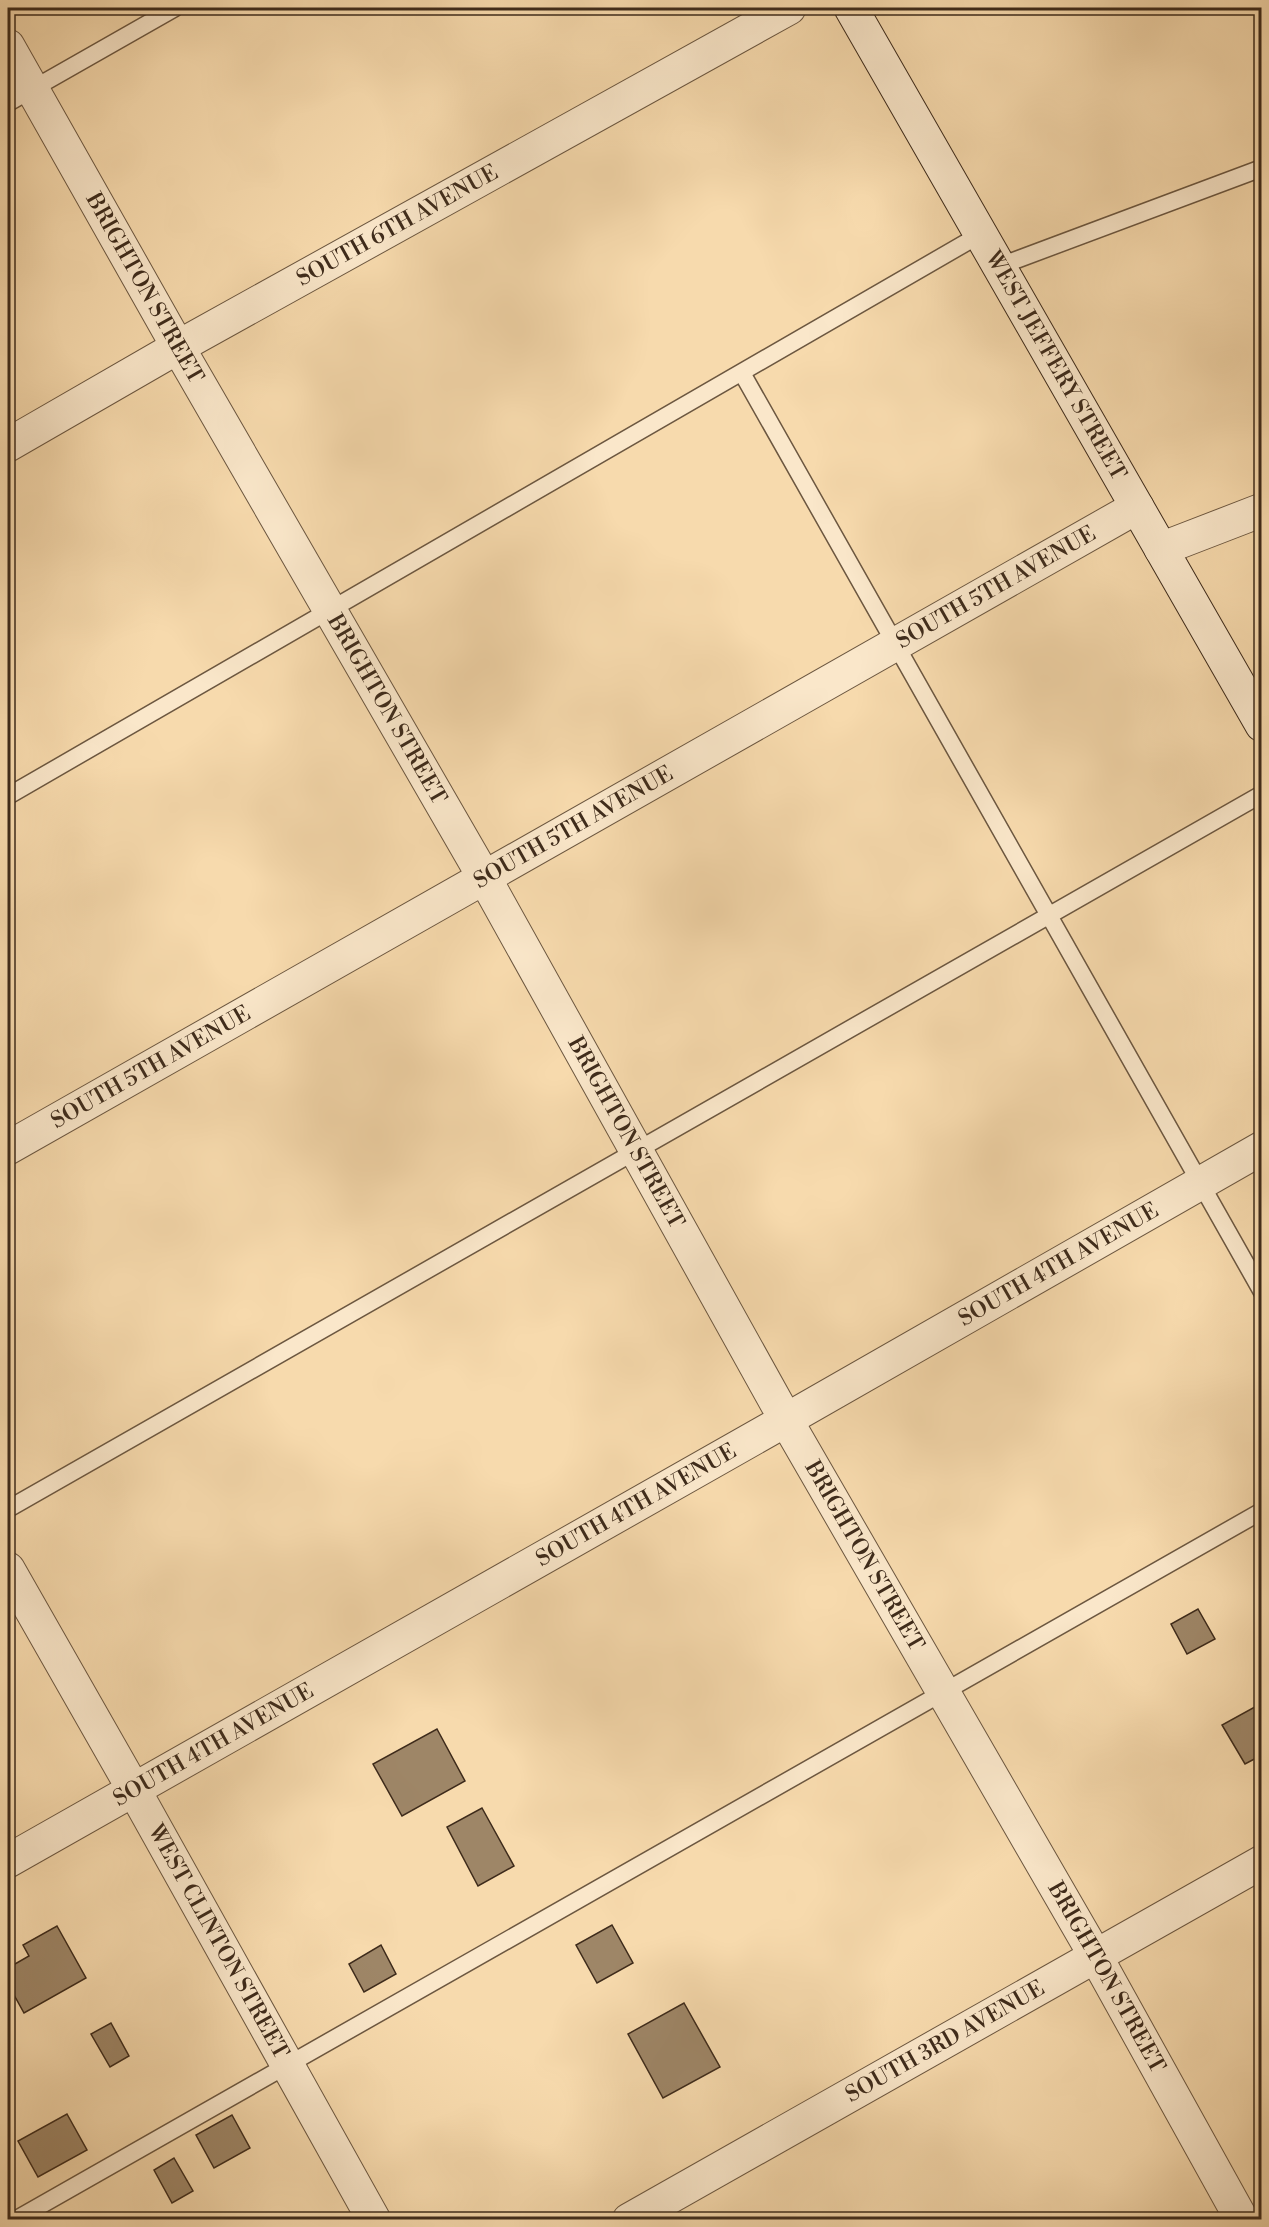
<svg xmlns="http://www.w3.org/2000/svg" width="1269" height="2227" viewBox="0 0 1269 2227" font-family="'Libre Bodoni',serif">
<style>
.building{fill:#9e8667;stroke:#3e2b1b;stroke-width:1.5}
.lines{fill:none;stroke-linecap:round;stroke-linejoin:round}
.service-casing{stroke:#6c5740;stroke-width:19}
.minor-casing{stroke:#6c5740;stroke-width:35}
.secondary-casing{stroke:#3e2b1b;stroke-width:35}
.service{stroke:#fae7ca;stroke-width:16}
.minor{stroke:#fae7ca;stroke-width:33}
.secondary{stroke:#fae7ca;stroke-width:33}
.labels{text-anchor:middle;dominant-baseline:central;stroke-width:4.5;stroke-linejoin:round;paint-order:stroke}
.street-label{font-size:22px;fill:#3e2b1b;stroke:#fae7ca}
</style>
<rect width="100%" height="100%" fill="#f7daad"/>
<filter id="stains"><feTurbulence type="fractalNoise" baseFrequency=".00333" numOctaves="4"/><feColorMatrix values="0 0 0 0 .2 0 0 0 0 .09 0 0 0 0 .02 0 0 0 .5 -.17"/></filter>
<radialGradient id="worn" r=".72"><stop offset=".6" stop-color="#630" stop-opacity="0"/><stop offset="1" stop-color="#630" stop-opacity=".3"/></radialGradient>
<g class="building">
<polygon points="1198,1609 1215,1639 1187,1654 1171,1624"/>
<polygon points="1262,1703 1262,1755 1245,1764 1222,1725"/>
<polygon points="437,1729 465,1781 402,1816 373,1764"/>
<polygon points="482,1808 514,1866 478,1886 447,1827"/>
<polygon points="612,1925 633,1963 597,1983 576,1945"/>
<polygon points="57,1926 86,1978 24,2013 8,1984 8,1968 29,1956 23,1945"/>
<polygon points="381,1945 396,1974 364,1992 349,1964"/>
<polygon points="684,2003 720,2067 663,2098 628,2034"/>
<polygon points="111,2023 129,2056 110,2067 91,2034"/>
<polygon points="67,2114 87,2150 38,2177 18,2141"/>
<polygon points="232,2115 250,2148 214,2168 196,2135"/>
<polygon points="174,2158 193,2191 172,2203 154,2170"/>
</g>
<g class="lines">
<defs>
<g id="service">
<polyline points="8,103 175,8"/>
<polyline points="1000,266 1262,168"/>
<polyline points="742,373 1262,1292"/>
<polyline points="8,796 981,234"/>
<polyline points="8,1509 1262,794"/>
<polyline points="15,2220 1262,1511"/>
</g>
<g id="minor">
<path id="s1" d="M 8,46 L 178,347 L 484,877 L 786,1420 L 1095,1955 L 1242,2220"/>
<path id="s2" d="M 8,445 L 178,347 L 789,8"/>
<polyline points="1161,549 1262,510"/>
<path id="s3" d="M 8,1148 L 1137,507"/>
<path id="s4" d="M 8,1569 L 134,1790 L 374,2220"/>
<path id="s5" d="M 8,1861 L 786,1420 L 1262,1148"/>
<path id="s6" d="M 629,2220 L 1262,1862"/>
</g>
<g id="secondary">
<path id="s7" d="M 851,8 L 1262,725"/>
</g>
</defs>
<use href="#service" class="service-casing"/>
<use href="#minor" class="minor-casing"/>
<use href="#secondary" class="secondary-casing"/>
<use href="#service" class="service"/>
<use href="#minor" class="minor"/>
<use href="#secondary" class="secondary"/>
</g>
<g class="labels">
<g class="street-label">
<text stroke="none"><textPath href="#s2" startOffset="447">SOUTH 6TH AVENUE</textPath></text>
<text stroke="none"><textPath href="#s1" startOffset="278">BRIGHTON STREET</textPath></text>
<text stroke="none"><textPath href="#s7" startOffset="412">WEST JEFFERY STREET</textPath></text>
<text stroke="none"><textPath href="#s3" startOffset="1136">SOUTH 5TH AVENUE</textPath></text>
<text stroke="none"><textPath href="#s1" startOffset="764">BRIGHTON STREET</textPath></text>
<text stroke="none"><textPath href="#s3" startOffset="650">SOUTH 5TH AVENUE</textPath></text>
<text stroke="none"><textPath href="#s3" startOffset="164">SOUTH 5TH AVENUE</textPath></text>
<text stroke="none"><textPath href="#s1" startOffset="1250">BRIGHTON STREET</textPath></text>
<text stroke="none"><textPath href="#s5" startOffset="1208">SOUTH 4TH AVENUE</textPath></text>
<text stroke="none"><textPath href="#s5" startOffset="722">SOUTH 4TH AVENUE</textPath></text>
<text stroke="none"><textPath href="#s1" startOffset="1736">BRIGHTON STREET</textPath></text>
<text stroke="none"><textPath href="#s5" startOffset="236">SOUTH 4TH AVENUE</textPath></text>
<text stroke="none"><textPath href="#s4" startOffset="428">WEST CLINTON STREET</textPath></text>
<text stroke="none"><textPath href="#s1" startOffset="2222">BRIGHTON STREET</textPath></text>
<text stroke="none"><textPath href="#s6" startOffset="363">SOUTH 3RD AVENUE</textPath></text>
</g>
</g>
<rect width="1269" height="2227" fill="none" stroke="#f7daad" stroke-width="30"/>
<rect x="9" y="9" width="1251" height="2209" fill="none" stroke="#3e2b1b" stroke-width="3"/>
<rect x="15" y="15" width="1239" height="2197" fill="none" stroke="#3e2b1b" stroke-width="1.5"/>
<rect width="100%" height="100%" filter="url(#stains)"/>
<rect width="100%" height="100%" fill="url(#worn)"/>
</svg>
